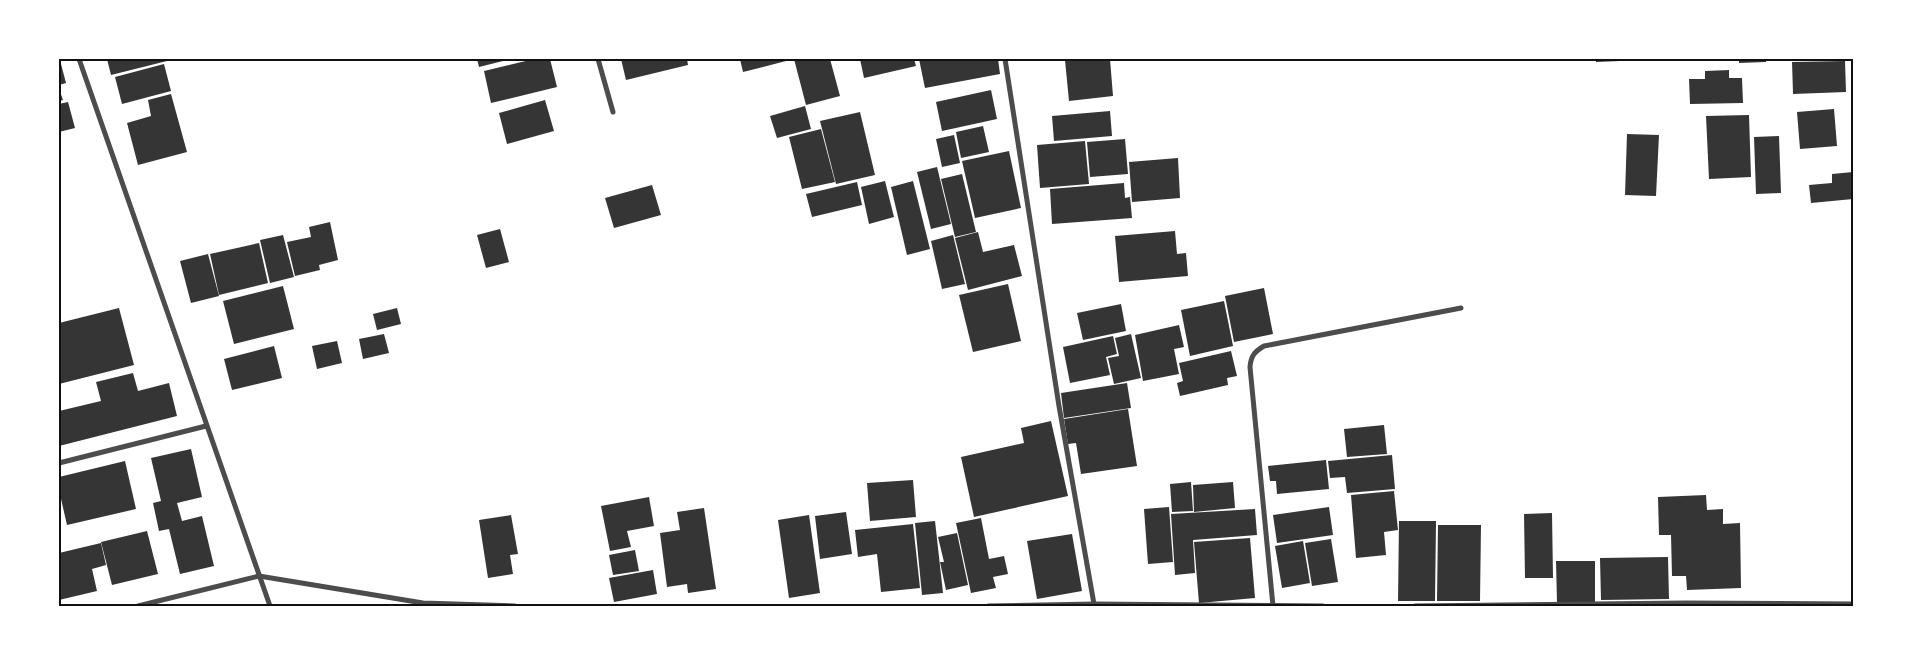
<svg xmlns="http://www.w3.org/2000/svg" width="1912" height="665" viewBox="0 0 1912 665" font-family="'Sofia Sans Condensed',sans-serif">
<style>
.building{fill:#353535}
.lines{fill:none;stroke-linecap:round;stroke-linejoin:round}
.minor{stroke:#4c4c4c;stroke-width:5}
.neatline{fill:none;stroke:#111;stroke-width:2}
</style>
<rect width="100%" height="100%" fill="#fff"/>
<g class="building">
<polygon points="107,59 166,59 167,61 111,75"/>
<polygon points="477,59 511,59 479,67"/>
<polygon points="534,59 550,59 557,87 491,103 484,71"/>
<polygon points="621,59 687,59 688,65 626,80"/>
<polygon points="740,59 786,59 786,61 743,72"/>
<polygon points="794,59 830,59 840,96 806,105"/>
<polygon points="860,59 914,59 916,66 864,78"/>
<polygon points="919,59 998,59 1000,74 925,88"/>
<polygon points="1076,59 1110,59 1113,96 1069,101 1065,60"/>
<polygon points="1596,59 1620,59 1620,61 1596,62"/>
<polygon points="1739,59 1766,59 1766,62 1739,63"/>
<polygon points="1845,61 1846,92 1793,94 1792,62"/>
<polygon points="61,64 66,83 59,85 59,65"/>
<polygon points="164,64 171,91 122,104 115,77"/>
<polygon points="1729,70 1729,78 1742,78 1743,103 1690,104 1689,79 1705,79 1705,71"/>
<polygon points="59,89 63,100 59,101"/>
<polygon points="991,90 997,119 942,131 936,102"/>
<polygon points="171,94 187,152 138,165 127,123 151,116 148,100"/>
<polygon points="545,100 554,131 507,144 499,113"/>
<polygon points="68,102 75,128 59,132 59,104"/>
<polygon points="805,106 811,129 777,138 770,116"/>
<polygon points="1834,109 1837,146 1800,149 1797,112"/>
<polygon points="1110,111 1112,136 1054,141 1052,116"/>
<polygon points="860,112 875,175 836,184 820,121"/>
<polygon points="1749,115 1751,177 1709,179 1706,116"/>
<polygon points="983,126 989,152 961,158 956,132"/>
<polygon points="821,129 835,182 802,189 789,137"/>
<polygon points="1627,134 1659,135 1656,196 1625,195"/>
<polygon points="954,135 960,163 942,167 936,139"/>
<polygon points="1779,136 1781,193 1756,194 1754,137"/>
<polygon points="1125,139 1128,174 1090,177 1087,142"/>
<polygon points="1085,141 1089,184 1040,188 1037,145"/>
<polygon points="1009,151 1021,208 975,218 962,161"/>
<polygon points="1178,158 1180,198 1132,202 1129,162"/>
<polygon points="937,167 951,224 931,229 917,172"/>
<polygon points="1853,172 1853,199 1811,203 1809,185 1832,183 1832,174"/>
<polygon points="962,174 976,232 955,237 941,179"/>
<polygon points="885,181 894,217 869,224 861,187"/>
<polygon points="913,181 930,249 907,255 891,187"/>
<polygon points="857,182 862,205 812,217 806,194"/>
<polygon points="1124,183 1125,198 1130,197 1132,218 1052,224 1050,189"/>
<polygon points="652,185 661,215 614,228 605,198"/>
<polygon points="330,222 338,260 319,265 320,270 295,276 287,242 311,237 309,227"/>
<polygon points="500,229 509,262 486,268 477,235"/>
<polygon points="1175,231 1177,254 1186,253 1188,276 1119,282 1115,236"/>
<polygon points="978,232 983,252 1014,245 1022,276 968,290 955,238"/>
<polygon points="283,235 294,277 270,283 260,240"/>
<polygon points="953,235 965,284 942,289 931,241"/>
<polygon points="259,243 268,283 219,295 210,254"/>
<polygon points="208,254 219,296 191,303 180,261"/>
<polygon points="1008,284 1021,341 973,352 959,295"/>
<polygon points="283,286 294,329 234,344 223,301"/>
<polygon points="1264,288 1273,334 1234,342 1225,296"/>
<polygon points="1224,301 1233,346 1190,356 1181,310"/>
<polygon points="1121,304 1126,331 1083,340 1077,313"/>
<polygon points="119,308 134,365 59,384 59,323"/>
<polygon points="397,308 401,324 377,330 373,314"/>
<polygon points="1179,325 1184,347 1174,349 1179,374 1143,381 1135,335"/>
<polygon points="384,334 389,353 363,359 359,339"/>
<polygon points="1131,334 1141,378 1114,384 1108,358 1119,356 1115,338"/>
<polygon points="1113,336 1117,354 1106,357 1110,375 1070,383 1063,347"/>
<polygon points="337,341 342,363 317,369 312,346"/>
<polygon points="274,346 282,378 232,390 224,359"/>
<polygon points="1231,351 1237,376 1227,378 1228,385 1180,396 1177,383 1183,381 1179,363"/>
<polygon points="133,373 138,391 169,383 177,416 59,446 59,411 101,401 96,382"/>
<polygon points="1127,383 1131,408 1064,418 1061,393"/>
<polygon points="1128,409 1137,466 1081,474 1076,443 1068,444 1064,419"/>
<polygon points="1051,421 1068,496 974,517 961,457 1024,443 1021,428"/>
<polygon points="1384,425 1387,454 1347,457 1344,429"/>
<polygon points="191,449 202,497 177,503 182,521 202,516 214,566 180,574 169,529 159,531 153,503 161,501 151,458"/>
<polygon points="1392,455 1395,489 1347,493 1345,477 1330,478 1328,461"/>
<polygon points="1326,460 1329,489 1277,494 1276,481 1270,481 1268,466"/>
<polygon points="125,461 136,509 67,525 59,490 59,477"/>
<polygon points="913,480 916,517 870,521 867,483"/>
<polygon points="1191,482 1193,511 1172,512 1170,484"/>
<polygon points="1233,482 1235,508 1194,512 1193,485"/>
<polygon points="1394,491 1398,530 1384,532 1386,555 1356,558 1351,495"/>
<polygon points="1706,495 1707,510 1723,509 1723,524 1740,523 1741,588 1687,590 1686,576 1672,576 1671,535 1659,535 1658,497"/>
<polygon points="649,497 654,526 627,531 631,547 610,551 601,506"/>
<polygon points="1169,507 1173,562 1148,564 1144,509"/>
<polygon points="1329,507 1333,535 1277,543 1273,515"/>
<polygon points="704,508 716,589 688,593 687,584 667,587 660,533 680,530 677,512"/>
<polygon points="1255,509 1257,535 1193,540 1195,573 1175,575 1171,514"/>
<polygon points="846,512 852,554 820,559 815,516"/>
<polygon points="1552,513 1553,578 1525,578 1524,514"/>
<polygon points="511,515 518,554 510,555 513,574 488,578 479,520"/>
<polygon points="809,515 820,593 789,598 778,520"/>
<polygon points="981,518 989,559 1004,556 1008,574 993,577 996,588 971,593 956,523"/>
<polygon points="935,521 943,593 922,595 915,523"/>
<polygon points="1399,521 1436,521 1435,601 1398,601"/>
<polygon points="913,524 920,588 881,592 877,554 858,557 855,530"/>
<polygon points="1438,525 1481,525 1480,601 1437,601"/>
<polygon points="147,531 158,574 112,585 101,542"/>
<polygon points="957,533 968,585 946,590 940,562 944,562 938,537"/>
<polygon points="1072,534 1082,591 1037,599 1027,541"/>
<polygon points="1250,538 1255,598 1199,603 1194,542"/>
<polygon points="1331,539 1338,582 1312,586 1305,543"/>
<polygon points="1303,541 1310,583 1282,588 1275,546"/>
<polygon points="101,543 106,565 92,569 97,591 59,600 59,553"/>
<polygon points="635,550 639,571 613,575 609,555"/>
<polygon points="1668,557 1669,599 1601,600 1600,558"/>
<polygon points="1556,561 1595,561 1595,602 1557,603"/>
<polygon points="653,570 657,594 614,602 609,578"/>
</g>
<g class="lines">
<g class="minor">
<polyline points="79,59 270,606"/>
<polyline points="598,59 613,112"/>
<polyline points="1005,59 1059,406 1094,604"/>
<polyline points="59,463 206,426"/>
<polyline points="138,606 259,576 423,603 515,606"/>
<polyline points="988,606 1094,604 1323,606"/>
<path d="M 1273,606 L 1250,367 C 1251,356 1254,352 1264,346 L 1461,308"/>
<polyline points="1415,606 1686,603 1853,604"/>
</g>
</g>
<rect width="1912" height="665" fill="none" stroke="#ffffff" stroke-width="120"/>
<rect x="60" y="60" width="1792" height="545" class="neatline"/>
</svg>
